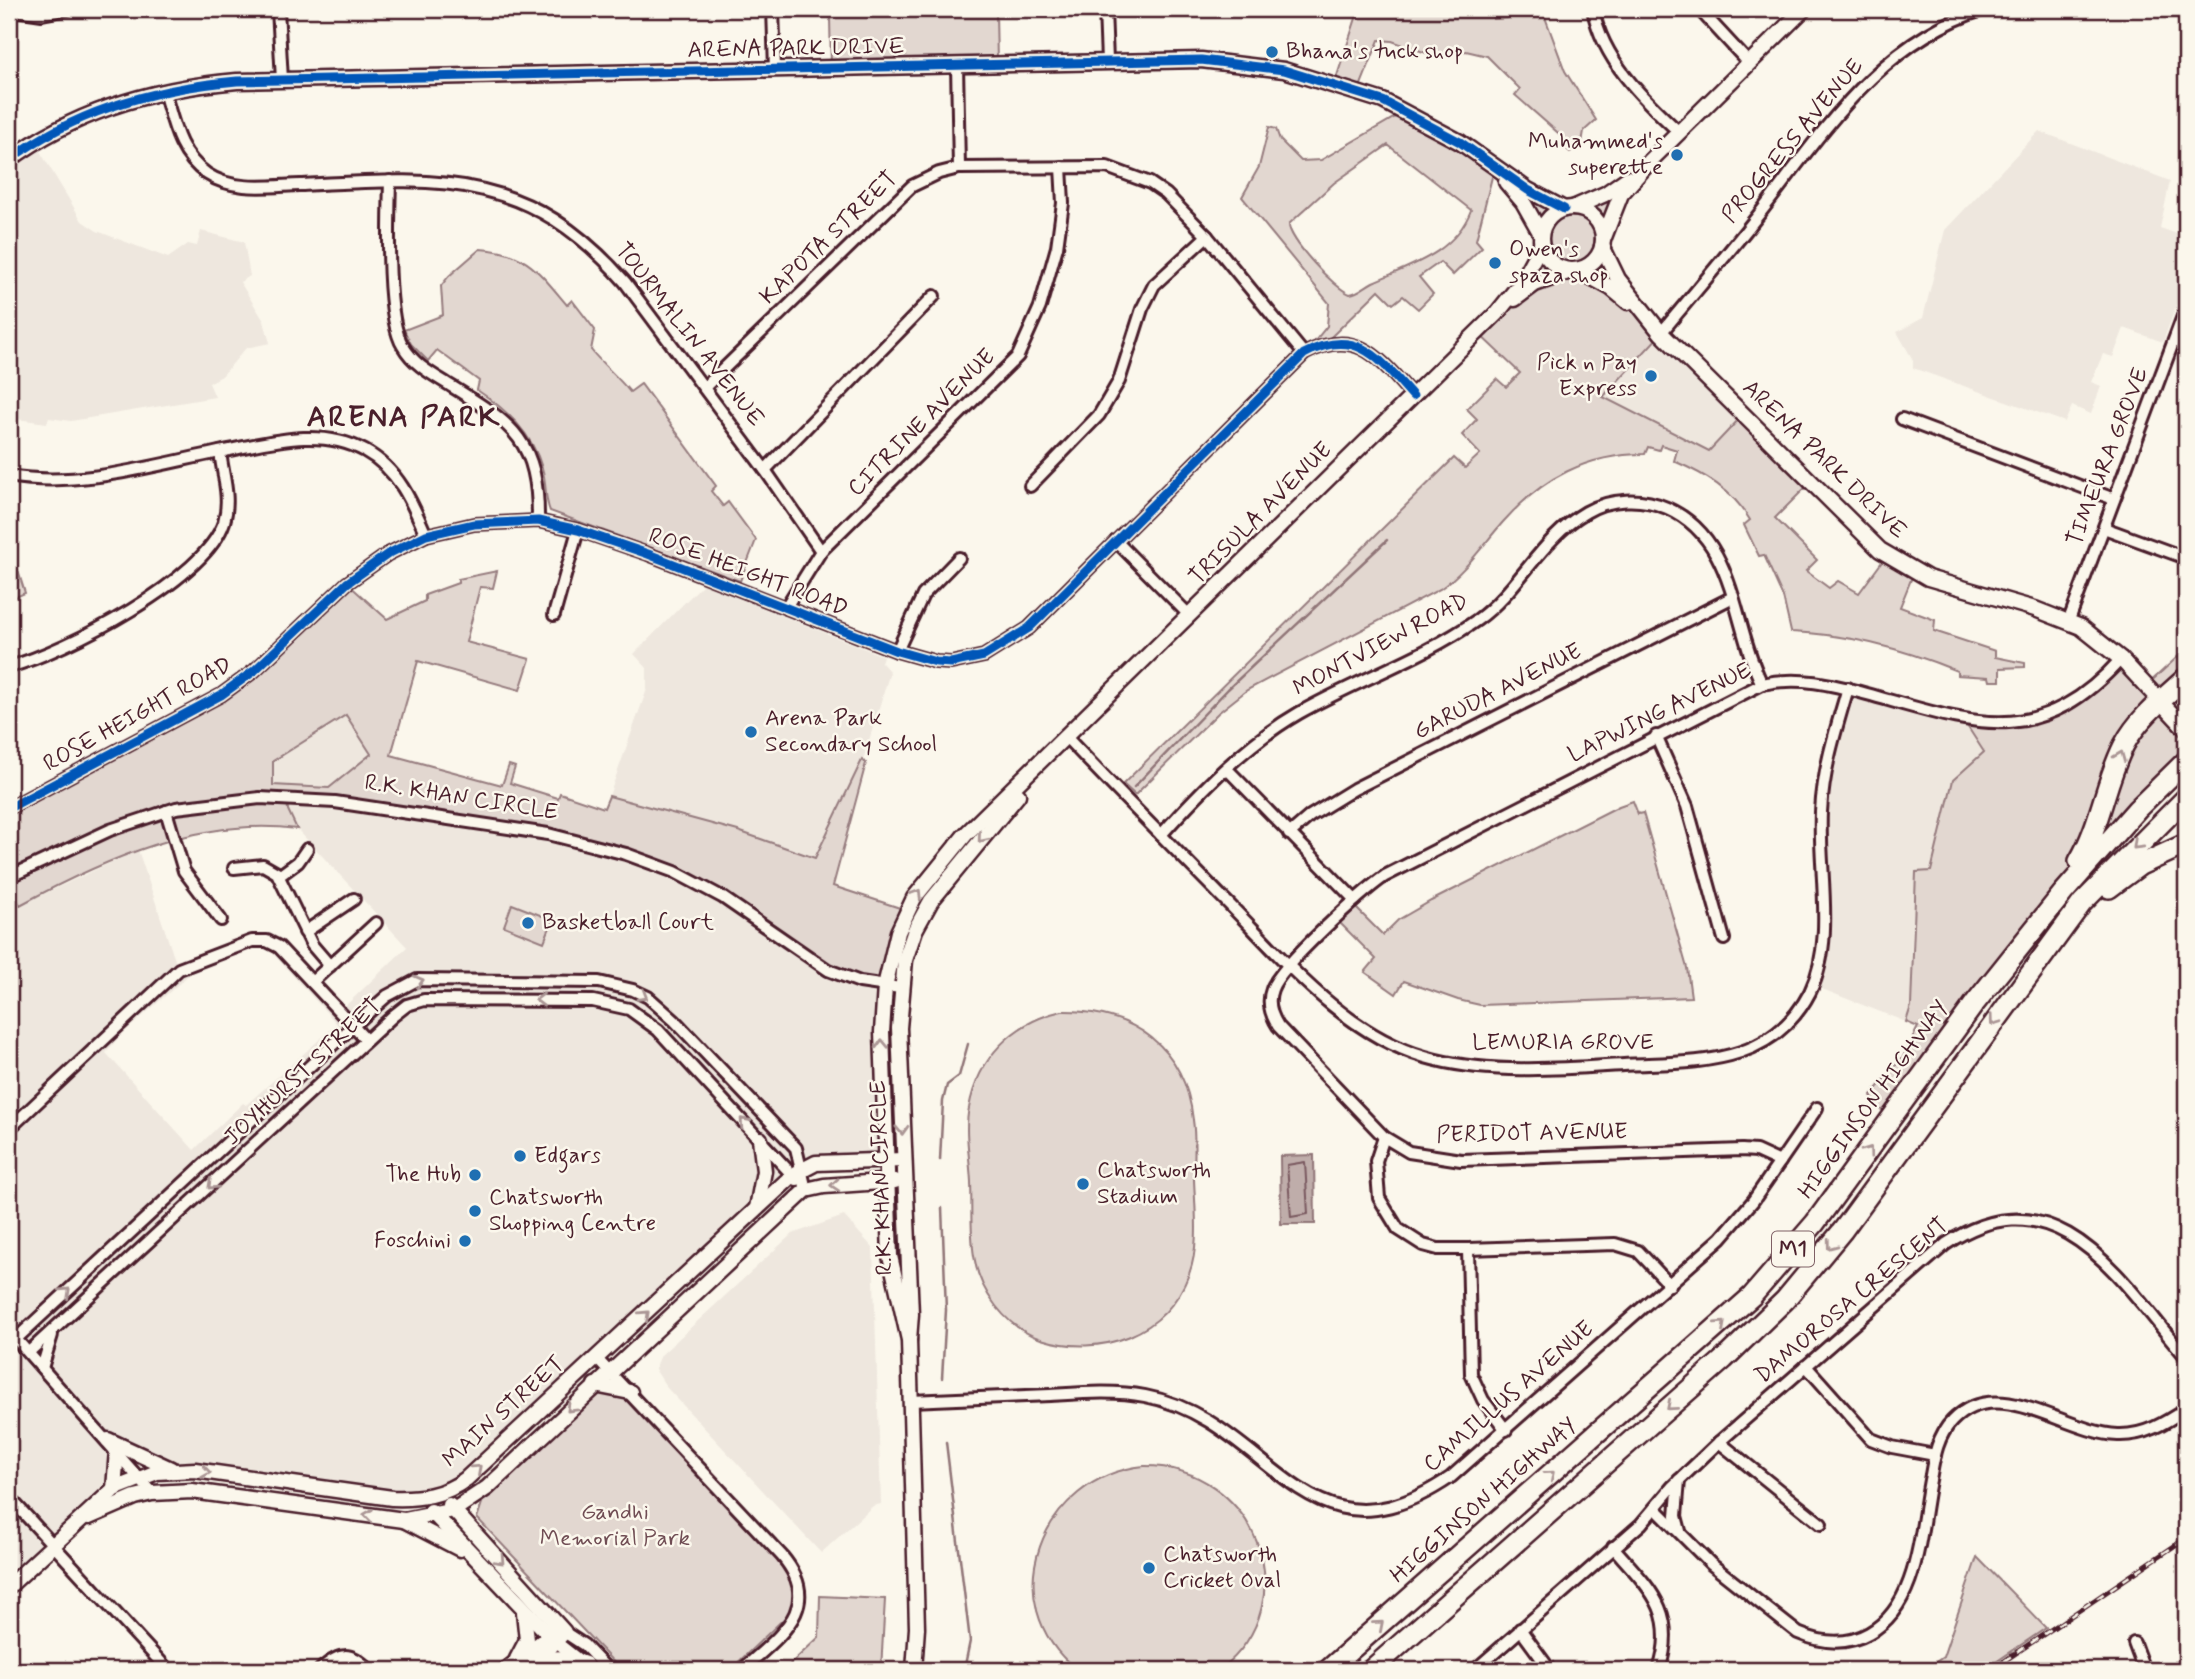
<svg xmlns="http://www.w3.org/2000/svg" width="2195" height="1679" viewBox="0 0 2195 1679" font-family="Mynerve,sans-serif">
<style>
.built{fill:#eee7de;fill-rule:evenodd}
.green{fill:#e2d7d0;stroke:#967b7e;stroke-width:2;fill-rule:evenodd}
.water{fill:#bfadaa;stroke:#907477;stroke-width:2}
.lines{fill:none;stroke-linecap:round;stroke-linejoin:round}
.shore{stroke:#79585e;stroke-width:2}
.stream{stroke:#907477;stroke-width:2.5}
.street-casing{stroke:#4a1f2b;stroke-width:16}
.secondary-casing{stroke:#4a1f2b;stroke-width:19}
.highway-casing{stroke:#4a1f2b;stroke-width:24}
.street{stroke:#fbf7ec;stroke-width:10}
.secondary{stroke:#fbf7ec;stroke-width:14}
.highway{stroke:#fbf7ec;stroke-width:19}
.rail-casing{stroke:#4a1f2b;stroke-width:5}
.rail{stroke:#fbf7ec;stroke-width:2.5;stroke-dasharray:8;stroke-linecap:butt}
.cycleway-casing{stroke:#fbf7ec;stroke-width:13}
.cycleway{stroke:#0057b8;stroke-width:9}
.oneway{stroke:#ab9695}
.poi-dot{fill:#1f6fb2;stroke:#fbf7ec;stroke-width:2.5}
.labels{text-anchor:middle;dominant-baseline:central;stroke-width:5;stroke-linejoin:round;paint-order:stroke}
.shield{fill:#fbf7ec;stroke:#7f6065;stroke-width:2}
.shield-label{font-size:21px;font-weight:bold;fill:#4a1f2b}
.street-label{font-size:23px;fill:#4a1f2b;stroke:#fbf7ec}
.poi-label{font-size:23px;fill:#4a1f2b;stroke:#fbf7ec;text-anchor:start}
.park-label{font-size:23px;fill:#704d54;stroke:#fbf7ec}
.district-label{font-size:30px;font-weight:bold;letter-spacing:2px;fill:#4a1f2b;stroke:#fbf7ec}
</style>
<rect width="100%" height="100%" fill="#fbf7ec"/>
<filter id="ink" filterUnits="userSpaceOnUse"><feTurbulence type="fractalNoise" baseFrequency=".0143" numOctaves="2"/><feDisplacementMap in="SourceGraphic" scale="14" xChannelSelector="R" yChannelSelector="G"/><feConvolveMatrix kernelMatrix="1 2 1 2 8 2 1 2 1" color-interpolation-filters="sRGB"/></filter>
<g filter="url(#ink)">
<g class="built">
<polygon points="2039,131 2170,181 2160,228 2186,237 2186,278 2163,342 2124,328 2113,357 2103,354 2091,382 2101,386 2091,414 2072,406 2065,422 1913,368 1913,360 1897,332 1923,318 1945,230"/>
<polygon points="35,143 82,221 97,231 168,258 188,244 197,246 201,231 244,242 250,276 240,282 264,321 270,343 246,348 222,376 209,383 215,397 71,421 49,418 47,423 9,418 9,160"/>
<polygon points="1661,334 1741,417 1709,451 1603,397"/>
<polygon points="703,584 883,656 881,662 890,672 859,773 816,858 738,831 609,796 647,689 647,668 634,654"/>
<polygon points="1847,688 1962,718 1984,752 1953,780 1931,871 1912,929 1911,1006 1906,1022 1812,985 1819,957 1819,812"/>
<polygon points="347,714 371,754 329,788 272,785 273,761"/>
<path d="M 287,798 L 548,835 L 647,862 L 884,986 L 885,1161 L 817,1162 L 466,1479 L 418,1498 L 195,1470 L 122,1483 L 9,1585 L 9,885 L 20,905 L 138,850 L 178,969 L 267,941 L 340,1011 L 407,947 L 297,829 L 288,810 ZM 258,946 L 268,948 L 337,1024 L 246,1105 L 243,1103 L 194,1150 L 106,1053 L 119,1037 L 192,972 Z"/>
<polygon points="844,1216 873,1248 881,1504 873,1506 821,1553 667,1388 655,1369 661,1355 792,1234"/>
</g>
<g class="green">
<polygon points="820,9 1058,9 1058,10 996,12 997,64 831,68 830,17 820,16"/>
<polygon points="1359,9 1471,9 1472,14 1493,14 1493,19 1507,18 1507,9 1542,9 1565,71 1596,120 1584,131 1582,143 1570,152 1562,145 1565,139 1515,95 1520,89 1487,56 1466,51 1432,55 1392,41 1379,40 1358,92 1334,85"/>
<path d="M 1404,112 L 1564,208 L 1621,195 L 1603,245 L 1661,334 L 1603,397 L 1709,451 L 1741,417 L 1809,484 L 1775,518 L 1817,560 L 1806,571 L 1829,588 L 1838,581 L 1859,593 L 1887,555 L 1914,572 L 1900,607 L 1935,620 L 1934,631 L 1995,651 L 1995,657 L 2025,663 L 2025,667 L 2000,668 L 2000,681 L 1990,681 L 1989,677 L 1957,675 L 1957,671 C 1906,650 1847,634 1791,632 L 1783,597 L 1764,555 L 1759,556 L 1744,525 L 1750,520 C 1733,490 1704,474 1674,461 L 1677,450 L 1661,445 L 1659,450 L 1648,447 L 1645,454 C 1587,454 1542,478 1503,522 C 1482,546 1466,571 1440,589 L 1247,690 L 1218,713 L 1135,795 L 1123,784 L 1454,458 L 1465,468 L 1480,454 L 1462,435 L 1477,419 L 1467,409 L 1497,379 L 1506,387 L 1520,373 L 1477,332 L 1497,312 L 1539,245 L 1538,233 L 1494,169 L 1476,240 L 1482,247 L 1453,275 L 1440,262 L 1419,277 L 1433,294 L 1418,309 L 1403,296 L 1393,304 L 1379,290 L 1330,338 L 1315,341 L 1327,326 L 1329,303 L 1242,197 L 1259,167 L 1269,127 L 1276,129 L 1280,140 L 1301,161 L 1321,160 ZM 1388,145 L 1471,210 C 1455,253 1411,265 1373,282 C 1365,286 1359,293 1350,294 C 1335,289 1288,239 1289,224 L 1334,183 Z"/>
<path d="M 480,249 C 526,251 539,272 567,305 L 572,300 L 595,330 L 591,350 C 603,365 617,376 630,392 L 641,384 L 716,486 L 711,491 L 723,506 L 728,502 L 756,540 L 740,581 L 550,511 C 544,497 547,483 542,468 C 532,433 506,409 477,390 L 479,381 L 437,350 L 428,361 L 411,344 L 404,330 L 443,315 L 441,286 L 449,276 Z"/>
<polygon points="9,542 25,593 9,600"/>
<path d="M 497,571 L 493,588 L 480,587 L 466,642 L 530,659 L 520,690 L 418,661 L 391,755 L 502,785 L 509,765 L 515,767 L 510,783 L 558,798 L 560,793 L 604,808 L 609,796 L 738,831 L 815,858 L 862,760 L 866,763 L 833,886 L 906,910 L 884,986 L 860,983 L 792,947 L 676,874 L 593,844 L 287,798 L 288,810 L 297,829 C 200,816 103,860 20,905 L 9,885 L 9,808 L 222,694 L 347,583 L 387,619 L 425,601 L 425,595 L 458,583 L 458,579 ZM 346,715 L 371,754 L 329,788 L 273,785 L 273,761 Z"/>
<polygon points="2186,649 2186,760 2135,809 1892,1116 1875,1106 1871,1095 1903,1057 1918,1027 1906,1022 1911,1006 1916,872 1931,871 1953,780 1984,752 1962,718 1984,722 2051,712 2121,659 2146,686"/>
<polygon points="1633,801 1638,814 1643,813 1687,968 1691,997 1480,1005 1458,1000 1404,981 1396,994 1365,972 1376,959 1339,922 1355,907 1383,935 1398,920 1431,901 1619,806"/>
<polygon points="512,904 553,920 544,942 504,926"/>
<path d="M 1062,1011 C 1134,1010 1185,1047 1193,1120 C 1196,1139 1194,1160 1194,1179 C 1195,1209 1200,1245 1189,1274 C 1166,1335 1101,1358 1041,1339 C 1006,1328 979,1291 974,1256 C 970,1232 972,1206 971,1182 C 970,1159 964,1130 969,1108 C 978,1058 1013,1022 1062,1011 Z"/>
<polygon points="602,1390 624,1395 786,1568 793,1583 792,1611 730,1670 621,1670 477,1518 483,1500"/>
<path d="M 1144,1466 C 1253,1465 1310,1600 1220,1670 L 1077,1670 C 992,1602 1041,1477 1144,1466 Z"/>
<polygon points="1977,1557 2046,1628 1984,1670 1924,1670 1943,1657"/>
<polygon points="820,1596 885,1599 881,1670 784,1670 819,1637"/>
</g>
<polygon class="water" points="1314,1155 1315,1224 1281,1224 1280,1156"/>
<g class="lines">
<polygon class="shore" points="1305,1162 1308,1214 1291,1217 1287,1165"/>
<g class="stream">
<polyline points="1134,787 1228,689 1387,540"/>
<polyline points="940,1160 943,1101 947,1085 959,1076 968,1044"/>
<polyline points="942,1378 946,1310 942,1208"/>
<polyline points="946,1442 970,1641 964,1670"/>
</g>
<defs>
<g id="street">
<polyline points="9,9 42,14 68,9"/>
<polyline points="278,9 282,80"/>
<polyline points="773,9 775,69"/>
<polyline points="1105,9 1107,61"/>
<path d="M 1593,9 C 1602,59 1643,99 1679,132"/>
<polyline points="1699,9 1748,62"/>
<polyline points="957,65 959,168"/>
<path d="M 164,91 C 173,121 178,154 207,174 C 234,192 269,186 300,185 C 439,178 526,169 625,282 L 765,470 L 821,551"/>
<path d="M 390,181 C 389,218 385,318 403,346 C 412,362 428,372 443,381 C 510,423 539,436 538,521"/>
<path d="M 1661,333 C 1694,293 1728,254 1760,213 C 1823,132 1881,40 1985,9"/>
<polyline points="705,387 912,186 939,173 959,168 1107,167 1150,183 1166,194 1207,236 1304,354"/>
<polyline points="1902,419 2114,499"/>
<polyline points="765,470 934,296"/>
<path d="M 9,476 C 78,488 151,466 219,452 C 267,443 319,426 365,451 C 398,469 412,502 426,535"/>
<polyline points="1030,486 1099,415 1119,381 1142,309 1154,285 1207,236"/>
<polyline points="2104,528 2186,558"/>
<polyline points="1116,541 1190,616"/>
<polyline points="786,607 821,551 1018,356 1040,307 1057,247 1063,203 1061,167"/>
<polyline points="554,615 578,530"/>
<polyline points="2069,620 2186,308"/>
<polyline points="897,651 923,595 959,558"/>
<path d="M 9,667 C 66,651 205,580 224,522 C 231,498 223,476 220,452"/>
<polyline points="1656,736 1687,806 1724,939"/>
<path d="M 1066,737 C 1118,792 1171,845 1223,898 C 1282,957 1342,1033 1425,1057 C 1497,1078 1575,1066 1648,1064 C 1713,1062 1776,1058 1810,992 C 1836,939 1818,869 1821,812 C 1823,769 1836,729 1848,688"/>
<polyline points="1227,769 1355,900"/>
<path d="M 9,808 L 221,695 L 254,671 L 347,583 L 388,554 L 426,535 L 474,524 L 538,521 L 578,530 L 648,554 L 897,651 L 936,662 L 951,663 L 984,656 L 1029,628 L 1304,354 C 1357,326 1379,358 1413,396"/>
<polyline points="166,811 184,871 221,920"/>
<polyline points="1289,834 1310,816 1354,789 1733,597"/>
<path d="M 1161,835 C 1201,790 1247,743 1299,713 C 1357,680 1423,658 1477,620 C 1519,590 1541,538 1586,512 C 1610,498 1642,497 1667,508 C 1737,539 1732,625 1762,684"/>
<polyline points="234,868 263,865 277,873 312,945 330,966"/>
<polyline points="279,876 298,862 307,849"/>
<polyline points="9,877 110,830 176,808 260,798 335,802 548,834 626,854 675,872 722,897 828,970 860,982 900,988"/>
<polyline points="305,932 354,899"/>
<polyline points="312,982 376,923"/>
<polyline points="9,1129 179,969 252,941 267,941 279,947 366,1040"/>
<polyline points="1384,1137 1376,1161 1379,1198 1398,1229 1423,1245 1438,1249 1468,1249 1615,1244 1638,1251 1670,1285"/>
<path d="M 1780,1162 L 1756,1151 L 1742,1150 L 1461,1160 L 1409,1152 L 1384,1137 L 1278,1026 C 1271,1015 1267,1002 1272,989 C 1280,966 1362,892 1385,876 L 1762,684 C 1799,676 1831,684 1867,694 C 1972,723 2037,752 2121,659"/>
<polyline points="1468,1249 1471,1374 1483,1400 1506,1430"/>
<polyline points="9,1331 152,1493"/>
<polyline points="16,1339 353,1026 387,996 417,980 599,982 633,990 648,997 675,1021 796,1148 806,1190"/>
<polyline points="29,1352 393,1016 407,1005 424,1000 593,1001 629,1009 658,1030 797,1180"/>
<path d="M 597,1359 L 782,1556 C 825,1607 779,1636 742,1670"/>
<polyline points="1806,1366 1871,1439 1892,1447 1935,1455"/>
<polyline points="42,1368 52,1335"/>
<path d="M 911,1401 C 957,1399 1003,1397 1050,1395 C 1081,1393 1114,1390 1145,1396 C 1273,1420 1304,1577 1451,1477 L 1721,1238 L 1753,1201 L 1817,1108"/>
<polyline points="1719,1442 1821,1524"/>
<polyline points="1679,1480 1676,1516 1680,1531"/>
<polyline points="9,1497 168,1670"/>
<path d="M 1655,1508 L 1711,1564 L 1798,1633 C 1821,1643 1846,1646 1869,1633 C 1920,1605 1920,1527 1931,1475 C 1934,1457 1938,1435 1952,1421 C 1998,1373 2065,1433 2118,1435 C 2144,1436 2165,1423 2186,1409"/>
<path d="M 1613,1547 C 1650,1589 1678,1612 1659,1670"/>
<polyline points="1520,1629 1550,1670"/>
<polyline points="564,1632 584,1645 608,1670"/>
<polyline points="555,1641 592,1670"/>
<polyline points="2134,1643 2144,1670"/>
<path d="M 320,1670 C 339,1652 351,1651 369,1670"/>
<path d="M 1475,1670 L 1641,1524 L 1673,1486 L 1719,1442 L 1946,1244 C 2058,1169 2122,1283 2186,1357"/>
</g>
<g id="secondary">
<path d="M 9,160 C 75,111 156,88 237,81 L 1201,60 L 1284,70 L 1383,101 L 1460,142 L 1528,190 L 1564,209"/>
<polyline points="1506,182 1523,202 1541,234"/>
<polyline points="1573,208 1605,194 1628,178"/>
<circle cx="1572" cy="239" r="31"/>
<polyline points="1603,240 1621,194 1651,160 1804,9"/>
<polyline points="1602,246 1618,279 1661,333 1880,550 1928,578 2035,609 2081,627 2121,659 2186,729"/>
<polyline points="1578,270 1611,288 1628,302"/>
<polyline points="1515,299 1535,284 1571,271"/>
<polyline points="757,1208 764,1171 760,1139"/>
<polyline points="909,1340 890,1256 882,1032 885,986 898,932 914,898 965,835 1497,313 1518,287 1541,245"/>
<polyline points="595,1385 630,1392"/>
<polyline points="108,1440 171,1469"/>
<polyline points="114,1489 117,1450"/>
<polyline points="449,1505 564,1632 529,1670"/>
<polyline points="431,1511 555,1641"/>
<polyline points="89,1517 135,1497 152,1493 192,1491 404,1520 454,1510 487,1488 806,1190 824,1186 895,1181"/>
<polyline points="404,1520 460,1549"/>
<path d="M 9,1586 L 114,1489 L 157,1472 L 195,1470 L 392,1498 C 419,1499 444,1496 466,1479 L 793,1175 L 816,1163 L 903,1160"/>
<polyline points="517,1659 527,1640 524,1612"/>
<polyline points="541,1659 567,1658 585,1664"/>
<polyline points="506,1670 553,1633"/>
<polyline points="914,1670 917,1628 909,1340 911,1314 899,1028 905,960 915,930 931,901 1018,795"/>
</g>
<g id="highway">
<path d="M 2079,861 C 2101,824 2105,782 2124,745 C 2138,718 2164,698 2186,678"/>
<polyline points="2109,888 2140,865 2186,844"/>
<polyline points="1328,1670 1752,1296 1815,1223 1975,1003 2063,893 2137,809 2186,761"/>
<polyline points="1371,1670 1724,1359 1785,1300 1843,1230 2082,903 2186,798"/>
</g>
</defs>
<use href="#street" class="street-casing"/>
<use href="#secondary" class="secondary-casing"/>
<use href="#highway" class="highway-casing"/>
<use href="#street" class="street"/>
<use href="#secondary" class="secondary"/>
<use href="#highway" class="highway"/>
<defs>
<polyline id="rail" points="1991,1670 2186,1538"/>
</defs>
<use href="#rail" class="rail-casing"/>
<use href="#rail" class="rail"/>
<defs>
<g id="cycleway">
<path d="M 9,160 C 75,111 156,88 237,81 L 1201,60 L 1284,70 L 1383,101 L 1460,142 L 1528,190 L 1564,209"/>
<path d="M 9,808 L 221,695 L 254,671 L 347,583 L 388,554 L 426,535 L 474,524 L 538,521 L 578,530 L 648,554 L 897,651 L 936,662 L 951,663 L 984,656 L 1029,628 L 1304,354 C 1357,326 1379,358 1413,396"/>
</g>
</defs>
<use href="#cycleway" class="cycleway-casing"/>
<use href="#cycleway" class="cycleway"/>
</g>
<defs><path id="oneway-chevron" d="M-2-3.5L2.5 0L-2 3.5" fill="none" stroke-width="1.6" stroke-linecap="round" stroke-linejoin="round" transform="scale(1.75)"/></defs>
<g class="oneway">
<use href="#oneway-chevron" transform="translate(2120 756) rotate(-68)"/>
<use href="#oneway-chevron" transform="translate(982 838) rotate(130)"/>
<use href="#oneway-chevron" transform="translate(2137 845) rotate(136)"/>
<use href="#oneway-chevron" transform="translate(917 894) rotate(-58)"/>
<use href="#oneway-chevron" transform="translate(419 981) rotate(-15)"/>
<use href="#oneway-chevron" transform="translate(643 996) rotate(31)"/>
<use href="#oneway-chevron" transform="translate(540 1000) rotate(-180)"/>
<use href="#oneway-chevron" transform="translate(1994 1021) rotate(126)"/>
<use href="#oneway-chevron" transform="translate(882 1044) rotate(-92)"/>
<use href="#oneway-chevron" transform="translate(744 1122) rotate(-132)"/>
<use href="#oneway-chevron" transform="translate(902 1130) rotate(88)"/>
<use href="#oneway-chevron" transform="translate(1868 1151) rotate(-54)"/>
<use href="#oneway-chevron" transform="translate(212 1185) rotate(137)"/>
<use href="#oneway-chevron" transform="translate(835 1185) rotate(176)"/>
<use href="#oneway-chevron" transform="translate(1831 1245) rotate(127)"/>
<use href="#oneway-chevron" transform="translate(66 1292) rotate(-43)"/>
<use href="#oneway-chevron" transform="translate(645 1315) rotate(-43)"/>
<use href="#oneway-chevron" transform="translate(1721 1325) rotate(-42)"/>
<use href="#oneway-chevron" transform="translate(1671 1406) rotate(139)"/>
<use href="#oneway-chevron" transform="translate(571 1408) rotate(136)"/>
<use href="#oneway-chevron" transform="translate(477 1469) rotate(-42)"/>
<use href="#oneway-chevron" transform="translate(206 1472) rotate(8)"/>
<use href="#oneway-chevron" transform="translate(1550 1475) rotate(-41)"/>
<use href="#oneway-chevron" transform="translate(368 1515) rotate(-172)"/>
<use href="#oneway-chevron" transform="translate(500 1560) rotate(47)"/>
<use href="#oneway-chevron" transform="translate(1379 1625) rotate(-41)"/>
</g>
</g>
<g class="poi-dot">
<circle cx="1272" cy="52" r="7"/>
<circle cx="1677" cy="155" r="7"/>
<circle cx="1495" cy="263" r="7"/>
<circle cx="1651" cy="376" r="7"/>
<circle cx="751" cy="732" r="7"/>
<circle cx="528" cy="923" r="7"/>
<circle cx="520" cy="1156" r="7"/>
<circle cx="475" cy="1175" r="7"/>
<circle cx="1083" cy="1184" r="7"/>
<circle cx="475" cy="1211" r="7"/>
<circle cx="465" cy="1241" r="7"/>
<circle cx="1149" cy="1568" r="7"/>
</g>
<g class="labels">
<rect class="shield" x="1772" y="1231.5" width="42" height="35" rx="5"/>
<g class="shield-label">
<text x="1793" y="1249">M1</text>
</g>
<g class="street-label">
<text transform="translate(796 49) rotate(-1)">ARENA PARK DRIVE</text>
<text transform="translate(1793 141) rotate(-50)">PROGRESS AVENUE</text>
<text transform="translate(829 238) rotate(-44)">KAPOTA STREET</text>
<text transform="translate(689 335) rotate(52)">TOURMALIN AVENUE</text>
<text transform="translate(922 423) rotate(-45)">CITRINE AVENUE</text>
<text transform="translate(2108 457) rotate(-69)">TIMEURA GROVE</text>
<text transform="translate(1824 460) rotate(44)">ARENA PARK DRIVE</text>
<text transform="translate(1261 514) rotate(-45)">TRISULA AVENUE</text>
<text transform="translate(748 573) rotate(21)">ROSE HEIGHT ROAD</text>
<text transform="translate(1381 645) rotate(-28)">MONTVIEW ROAD</text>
<text transform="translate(1498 692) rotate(-27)">GARUDA AVENUE</text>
<text transform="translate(1660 713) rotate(-26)">LAPWING AVENUE</text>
<text transform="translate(138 715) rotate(-29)">ROSE HEIGHT ROAD</text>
<text transform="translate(461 798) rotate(9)">R.K. KHAN CIRCLE</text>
<text x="1563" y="1043">LEMURIA GROVE</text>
<text transform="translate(303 1072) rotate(-43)">JOYHURST STREET</text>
<text transform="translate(1874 1100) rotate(-54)">HIGGINSON HIGHWAY</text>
<text transform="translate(1532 1134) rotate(-1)">PERIDOT AVENUE</text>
<text transform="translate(882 1178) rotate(-92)">R.K. KHAN CIRCLE</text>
<text transform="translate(1852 1301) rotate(-40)">DAMOROSA CRESCENT</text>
<text transform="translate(1509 1397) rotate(-41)">CAMILLUS AVENUE</text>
<text transform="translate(504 1412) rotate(-42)">MAIN STREET</text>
<text transform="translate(1484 1501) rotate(-41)">HIGGINSON HIGHWAY</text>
</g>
<g class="poi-label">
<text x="1286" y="52">Bhana's tuck shop</text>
<text x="1663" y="142" text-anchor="end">Muhammed's<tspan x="1663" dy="26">superette</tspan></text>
<text x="1509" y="250">Owen's<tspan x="1509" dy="26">spaza shop</tspan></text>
<text x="1637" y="363" text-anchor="end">Pick n Pay<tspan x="1637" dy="26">Express</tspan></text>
<text x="765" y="719">Arena Park<tspan x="765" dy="26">Secondary School</tspan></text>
<text x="542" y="923">Basketball Court</text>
<text x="534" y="1156">Edgars</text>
<text x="1097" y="1171">Chatsworth<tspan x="1097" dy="26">Stadium</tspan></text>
<text x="461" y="1175" text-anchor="end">The Hub</text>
<text x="489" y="1198">Chatsworth<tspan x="489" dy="26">Shopping Centre</tspan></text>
<text x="451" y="1241" text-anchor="end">Foschini</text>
<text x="1163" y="1555">Chatsworth<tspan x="1163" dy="26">Cricket Oval</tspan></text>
</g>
<g class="park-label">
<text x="615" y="1513">Gandhi<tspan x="615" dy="26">Memorial Park</tspan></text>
</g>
<g class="district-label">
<text x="404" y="417">ARENA PARK</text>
</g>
</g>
<rect width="2195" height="1679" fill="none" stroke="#fbf7ec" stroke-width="35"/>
<rect x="18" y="18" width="2160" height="1644" fill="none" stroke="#4a1f2b" stroke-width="2.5" filter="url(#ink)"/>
</svg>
